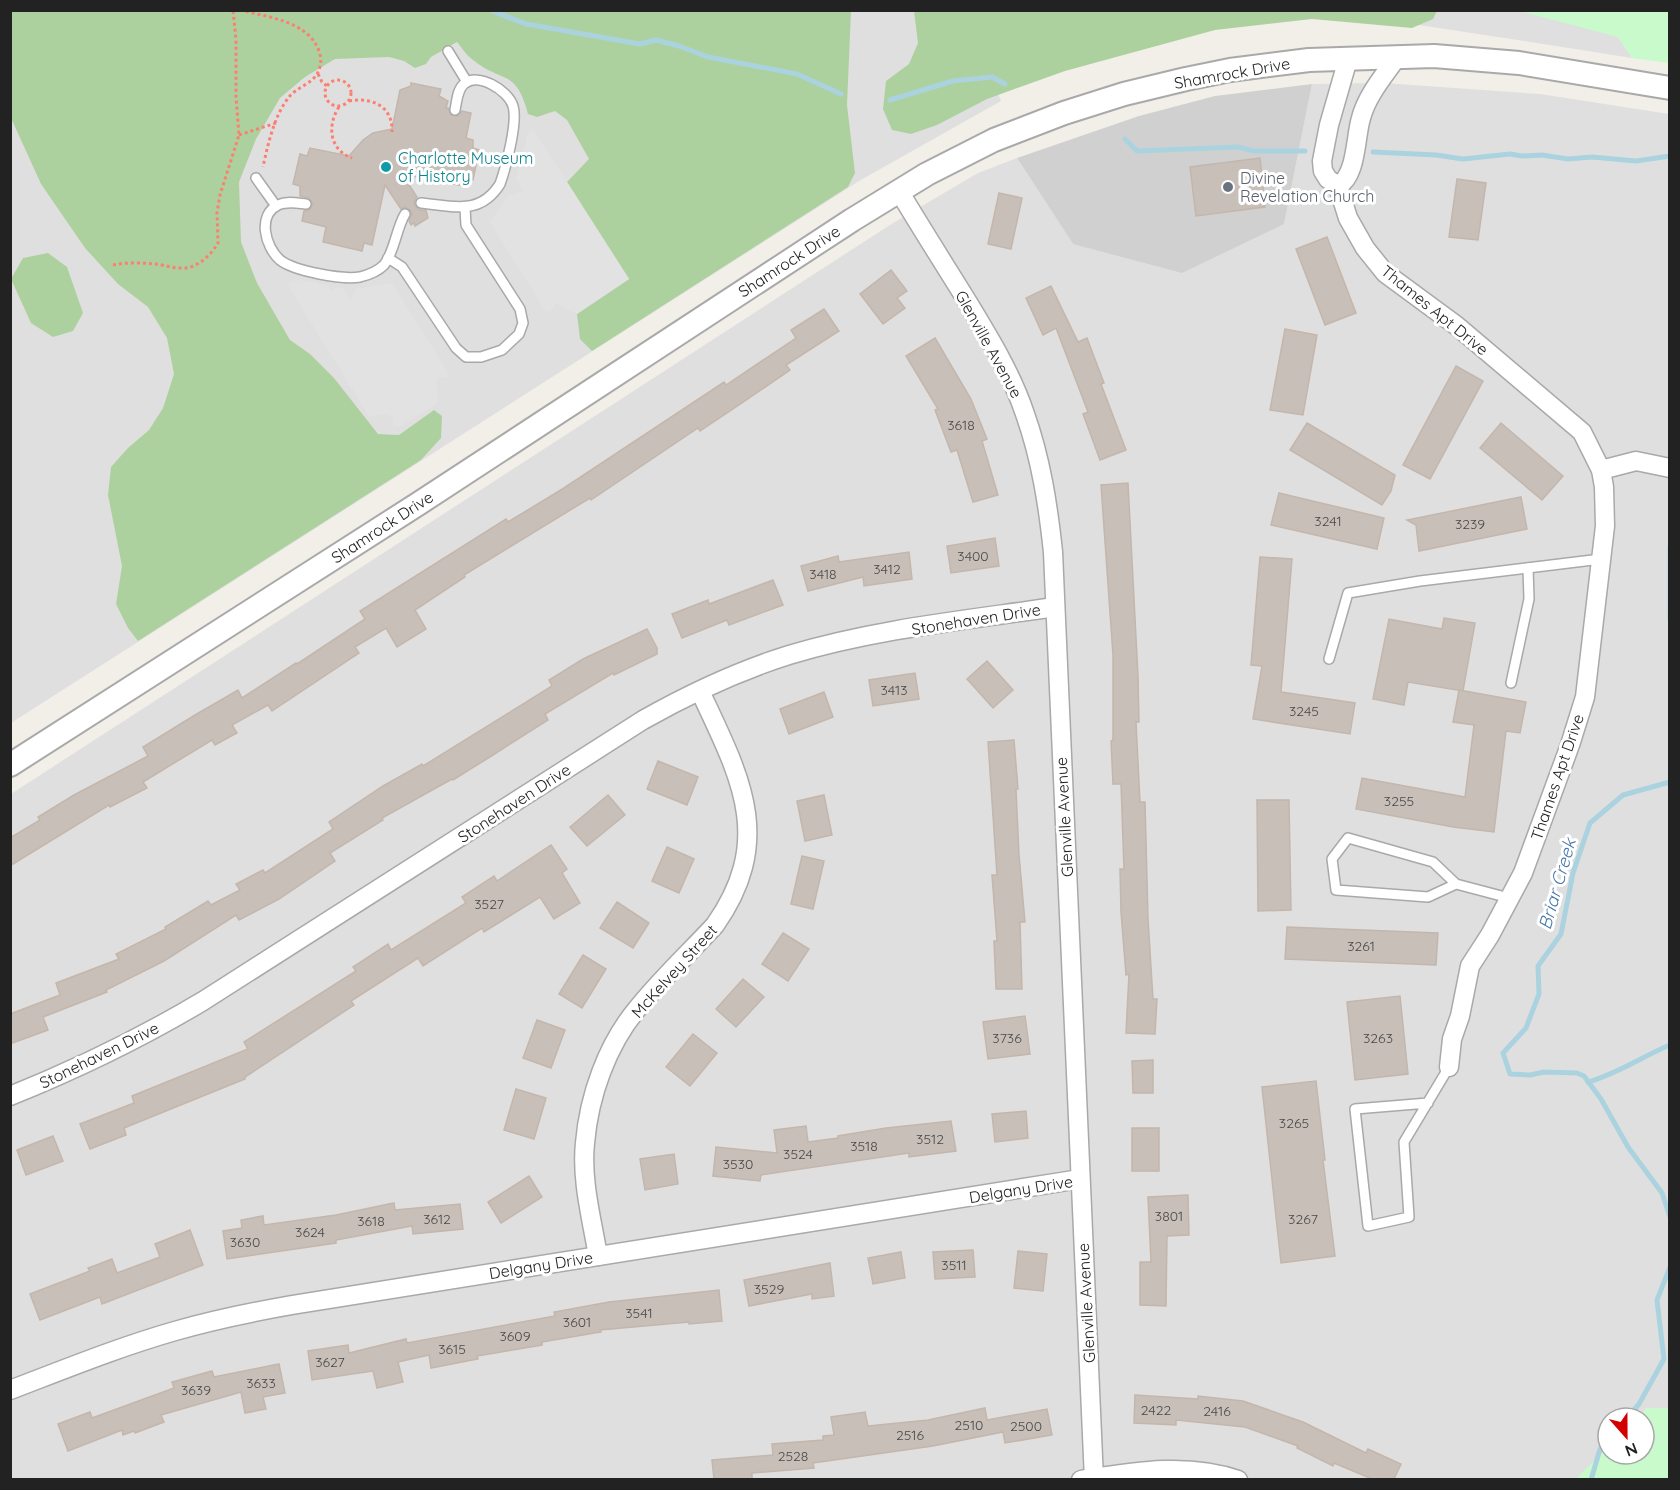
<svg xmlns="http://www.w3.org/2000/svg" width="1680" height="1490" viewBox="0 0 1680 1490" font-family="Quicksand,sans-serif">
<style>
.residential{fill:#e0dfdf}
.religious{fill:#d0d0d0}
.forest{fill:#add19e}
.park{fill:#c8facc}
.parking{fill:#e2e2e2}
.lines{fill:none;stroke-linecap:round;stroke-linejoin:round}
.stream{stroke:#aad3df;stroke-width:5}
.building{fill:#c7bfb8;stroke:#c4b6ab;stroke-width:1.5}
.service-casing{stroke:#a9a9a9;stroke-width:12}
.minor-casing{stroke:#a9a9a9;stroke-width:21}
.tertiary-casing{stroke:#a9a9a9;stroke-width:26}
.path{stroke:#fa8072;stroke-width:3;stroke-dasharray:3 3;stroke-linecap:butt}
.service{stroke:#fff;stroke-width:9}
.minor{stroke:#fff;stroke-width:18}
.tertiary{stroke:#fff;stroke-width:22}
.culture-dot{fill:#0f9aa8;stroke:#fff;stroke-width:2}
.worship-dot{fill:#6b7280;stroke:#fff;stroke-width:2}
.labels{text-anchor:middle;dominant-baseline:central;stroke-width:6;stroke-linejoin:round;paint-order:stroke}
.number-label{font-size:14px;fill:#4b4948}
.street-label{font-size:16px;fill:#222;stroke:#fff}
.culture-label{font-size:16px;fill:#0d838f;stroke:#fff;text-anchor:start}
.worship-label{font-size:16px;fill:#5b616d;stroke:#fff;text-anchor:start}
.water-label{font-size:18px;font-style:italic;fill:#4a7aab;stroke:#fff}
</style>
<rect width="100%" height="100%" fill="#f2efe9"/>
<g class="residential">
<polygon points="11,11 1244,11 997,91 1001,101 859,181 11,723"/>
<polygon points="1327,11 1601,11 1632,58 1524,41"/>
<polygon points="1383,83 1540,94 1669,114 1669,1408 1647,1408 1637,1418 1608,1418 1608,1447 1576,1480 11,1480 11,794 893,223 978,173 1017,158 1073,244 1284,224 1312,84"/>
</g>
<polygon class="religious" points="1312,84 1284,224 1182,273 1073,244 1017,158 1139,116 1215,96"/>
<g class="forest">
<path d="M 10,11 L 851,11 L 847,105 L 855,173 L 848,187 L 592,351 L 580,339 L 577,314 L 629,279 L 567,182 L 589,159 L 567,120 L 555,111 L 537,117 L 528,114 C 516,68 503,84 473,60 C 467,56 462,48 457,42 L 431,57 L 426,64 L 415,68 L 404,61 L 389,57 L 335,59 L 305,77 L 280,98 L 256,139 L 239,182 L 241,242 L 257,283 L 290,340 L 310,354 L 334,378 L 378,434 L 399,435 L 434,410 L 442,416 L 441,438 L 421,460 L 138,641 L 128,628 L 116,604 L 122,566 L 108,495 L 111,467 L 128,448 L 149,430 L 163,408 L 174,374 L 167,338 L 148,307 L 118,284 L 85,248 L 41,184 L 11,118 Z"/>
<polygon points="914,11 914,10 1437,11 1433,19 1412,28 1312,19 1215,30 1065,71 987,99 937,125 911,134 892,130 883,109 886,81 909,64 918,43"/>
<polygon points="48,253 67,267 83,313 73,331 53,337 31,323 11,279 23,258"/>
</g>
<g class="park">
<polygon points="1519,11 1669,11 1669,63 1632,58 1618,37"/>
<polygon points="1647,1408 1669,1408 1669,1479 1576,1479 1608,1447 1608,1454 1644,1454 1644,1418 1637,1418"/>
</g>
<g class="parking">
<polygon points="529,130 535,132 629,279 577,314 556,304 550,312 544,309 490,222 509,195 523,191 516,178"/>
<polygon points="301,280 329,286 331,291 337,287 344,289 350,299 356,289 392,283 448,372 447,378 440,377 436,381 438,403 401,426 394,426 393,418 388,414 369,416 291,291 289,283"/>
</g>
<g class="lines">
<g class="stream">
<polyline points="490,10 526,24 640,44 656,40 679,46 708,57 797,74 841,94"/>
<polyline points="890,100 953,81 992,77 1005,84"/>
<polyline points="1125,139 1137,151 1238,147 1254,151 1305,151"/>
<polyline points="1373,152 1436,155 1463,159 1510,154 1522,156 1542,155 1568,159 1592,157 1636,161 1670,156"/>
<polyline points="1670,547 1670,619"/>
<polyline points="1670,782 1623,795 1590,823 1573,873 1561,934 1538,966 1539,994 1526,1028 1503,1053 1510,1074 1530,1075 1544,1072 1577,1073 1584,1076 1601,1099 1628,1147 1662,1193 1670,1217"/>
<path d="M 1588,1082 C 1619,1073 1641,1057 1670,1045"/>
<polyline points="1627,1418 1639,1404 1664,1359 1657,1300 1670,1267"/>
<polyline points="1591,1480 1600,1449 1608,1439"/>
</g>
</g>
<g class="building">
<polygon points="411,83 441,89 439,96 448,101 446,108 448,108 451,115 458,116 462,111 471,113 466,138 473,140 473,148 479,150 473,180 465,180 463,186 402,174 417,197 414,202 415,206 420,210 426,210 428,218 415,226 414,223 411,225 409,221 412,214 410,210 405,207 401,209 385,185 372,245 364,243 362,251 323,242 326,227 302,221 304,211 309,210 313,204 309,198 300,196 300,186 293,184 300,154 307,156 310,148 349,156 363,140 373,133 392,129 400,90 411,86"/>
<polygon points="1260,158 1265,207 1196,216 1190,167"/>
<polygon points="1457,179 1486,183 1478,240 1449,237"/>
<polygon points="999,193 1022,198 1011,249 988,244"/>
<polygon points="1327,237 1356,313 1325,325 1296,249"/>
<polygon points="891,270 907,291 897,298 905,308 883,324 860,294"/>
<polygon points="1051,286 1078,342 1087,338 1104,383 1101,384 1126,450 1100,460 1083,414 1088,412 1056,328 1043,335 1026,298"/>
<polygon points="824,309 839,331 786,365 790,370 739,405 700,431 698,428 591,500 590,498 464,575 465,577 415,610 426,629 397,647 386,628 355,647 359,653 272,711 268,705 232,725 237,733 215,745 212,740 143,782 147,788 110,807 109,805 10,866 10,838 40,820 38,817 74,795 148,756 143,747 195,715 238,690 242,698 296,663 297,664 365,619 360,611 506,519 508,522 564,488 724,382 726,385 796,338 791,330"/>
<polygon points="1285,329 1317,335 1303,415 1270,410"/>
<polygon points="935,338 971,399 987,439 982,441 998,495 973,502 957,450 951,452 935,410 938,409 906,356"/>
<polygon points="1456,366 1483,381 1430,479 1403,465"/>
<polygon points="1307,423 1395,475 1391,491 1382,505 1290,450"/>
<polygon points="1501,423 1563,476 1542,500 1480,448"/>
<polygon points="1128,483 1138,676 1139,722 1136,722 1140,802 1145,802 1148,919 1153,999 1157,999 1155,1034 1126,1033 1129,974 1126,975 1121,912 1120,869 1124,869 1121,784 1113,784 1111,741 1113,740 1113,655 1101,485"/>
<polygon points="1279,493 1384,518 1377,549 1271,525"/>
<polygon points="1521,497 1527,529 1419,551 1416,525 1407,520"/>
<polygon points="995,538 999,566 951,573 947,546"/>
<polygon points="909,552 912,579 864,586 863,577 808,591 801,566 838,556 839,562"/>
<polygon points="1260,557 1292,559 1281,692 1355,703 1350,734 1253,719 1262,666 1251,665"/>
<polygon points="773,580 783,605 729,625 727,620 682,638 672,614 708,600 709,604"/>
<polygon points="1444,618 1475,623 1463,691 1408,682 1404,705 1373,699 1389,619 1442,629"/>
<polygon points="647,629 657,648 657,654 614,675 613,673 545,714 548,720 493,755 453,780 452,779 382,818 383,820 330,853 335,861 279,899 239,920 236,915 164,961 106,990 107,992 43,1017 48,1030 10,1044 10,1014 60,995 56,983 119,959 116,954 166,929 165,927 208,901 211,905 240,890 236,884 263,870 265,873 333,829 329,822 383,786 422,764 423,766 552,686 549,680 583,659"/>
<polygon points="987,661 1013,690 993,708 967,679"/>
<polygon points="915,673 919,699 873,706 869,680"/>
<polygon points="1459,690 1526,702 1520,733 1506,731 1494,832 1453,827 1356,809 1362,778 1465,797 1474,725 1453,722"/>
<polygon points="824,692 833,717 789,734 780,709"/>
<polygon points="1014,740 1018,789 1016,789 1019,855 1025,922 1020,922 1022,989 996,989 994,941 997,941 992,875 997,875 988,742"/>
<polygon points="658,761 698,777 687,805 647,789"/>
<polygon points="608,795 625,815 587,846 570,827"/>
<polygon points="824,795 832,835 805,841 797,801"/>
<polygon points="1257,800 1289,800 1291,910 1258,911"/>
<polygon points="551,845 567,869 562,873 580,903 554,919 540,897 484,932 482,928 423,966 418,958 351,1001 354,1005 245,1077 245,1079 124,1128 126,1135 90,1149 80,1124 134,1103 132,1096 248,1049 244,1042 356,971 353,967 388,944 391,950 466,903 462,897 494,876 497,881"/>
<polygon points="667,847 694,859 679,893 652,881"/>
<polygon points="802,856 824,861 813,909 791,904"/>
<polygon points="617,902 649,923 633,948 600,928"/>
<polygon points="1287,927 1438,933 1436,965 1285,959"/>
<polygon points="783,933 809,949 788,981 762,964"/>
<polygon points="583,955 606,969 582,1008 559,994"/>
<polygon points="743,979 764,997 736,1027 716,1009"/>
<polygon points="1400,996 1408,1074 1355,1080 1347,1002"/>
<polygon points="1025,1016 1030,1054 988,1059 983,1022"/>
<polygon points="537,1020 565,1030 551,1068 523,1058"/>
<polygon points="693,1034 717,1053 690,1086 666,1067"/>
<polygon points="1153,1060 1153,1093 1133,1093 1132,1061"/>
<polygon points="1316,1081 1325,1160 1323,1160 1335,1256 1281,1263 1262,1087"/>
<polygon points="516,1089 546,1098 534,1139 504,1130"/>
<polygon points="1026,1111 1028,1138 995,1142 992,1114"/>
<polygon points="951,1121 956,1151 909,1157 909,1153 761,1175 760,1181 713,1176 716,1147 777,1153 774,1130 806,1126 808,1142 838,1138 838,1136 886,1128"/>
<rect x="1132" y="1128" width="27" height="43"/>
<polygon points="53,1136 63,1161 26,1175 17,1150"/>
<polygon points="674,1154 678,1184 645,1190 640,1159"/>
<polygon points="529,1176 542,1197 501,1223 488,1202"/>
<polygon points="1188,1195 1189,1235 1167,1236 1166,1306 1140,1305 1140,1262 1151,1262 1148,1197"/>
<polygon points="394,1203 395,1210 460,1204 463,1229 413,1234 412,1226 336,1240 336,1243 227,1259 223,1231 242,1228 241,1220 263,1216 264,1225 336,1215"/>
<polygon points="190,1230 203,1265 102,1304 100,1297 40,1320 30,1294 90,1271 88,1268 112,1259 117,1273 160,1257 155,1244"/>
<polygon points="973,1250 975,1277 935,1279 933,1252"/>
<polygon points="1018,1251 1047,1254 1043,1291 1014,1288"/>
<polygon points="901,1252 905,1278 873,1284 868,1258"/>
<polygon points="830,1263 834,1296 812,1299 812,1294 749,1306 744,1280"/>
<polygon points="719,1290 722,1321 689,1324 689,1322 600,1330 601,1332 542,1342 542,1345 477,1356 478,1359 431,1368 429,1355 398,1362 403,1382 377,1388 373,1371 312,1380 308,1351 348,1345 349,1353 406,1339 407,1343 555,1316 554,1312 609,1302"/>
<polygon points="279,1364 285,1393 263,1397 266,1409 245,1413 241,1392 161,1415 164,1422 135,1433 134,1431 123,1435 122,1430 68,1451 58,1424 90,1412 92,1418 174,1388 172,1382 212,1371 214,1377"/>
<polygon points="1135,1395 1198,1399 1198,1396 1243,1401 1303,1422 1366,1453 1368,1449 1401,1464 1394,1479 1372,1479 1334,1463 1333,1466 1297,1448 1298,1446 1245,1427 1176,1420 1176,1425 1134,1423"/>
<polygon points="985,1408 987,1420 1047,1409 1052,1435 1005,1443 1003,1432 933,1446 813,1463 814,1468 752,1473 752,1479 714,1479 712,1460 773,1455 772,1444 823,1440 823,1436 834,1435 831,1417 865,1412 868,1426 928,1420"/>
</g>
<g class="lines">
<defs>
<g id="service">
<polyline points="448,51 467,82"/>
<polyline points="256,178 276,206"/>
<path d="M 421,203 C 453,206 480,216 500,184 C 506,167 518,122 513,106 C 508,90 478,72 464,84 C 457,90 457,101 455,110"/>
<path d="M 306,204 C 296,203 287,201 278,205 C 257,215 265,247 280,260 C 294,271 342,280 360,277 C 368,275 378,271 384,265 C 395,251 396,229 405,214"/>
<polyline points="388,258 402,267 456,348 466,357 481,357 502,350 519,334 523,323 520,309 466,225 465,208"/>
<polyline points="1329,659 1348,593 1420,581 1601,559"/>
<polyline points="1511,683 1529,599 1528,568"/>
<polyline points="1456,884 1428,897 1336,890 1332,859 1348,838 1433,862 1456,884 1509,898"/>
<polyline points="1428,1103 1355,1109 1368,1226 1409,1217 1404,1142 1449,1067"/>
</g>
<g id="minor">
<polyline points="1348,59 1329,125 1322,161 1323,171 1328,179 1338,186 1348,218 1365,248 1385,273 1457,326 1582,432 1601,470 1604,487 1605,526 1585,697 1570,745 1523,873 1490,935 1470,966 1460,1016 1452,1039 1449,1067"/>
<path d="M 1338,186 C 1357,175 1355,138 1361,118 C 1367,95 1384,76 1397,57"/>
<path d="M 899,191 C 920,226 942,261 964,296 C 987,334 1011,372 1025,414 C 1041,459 1048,505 1053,552 L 1094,1480"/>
<polyline points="1601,470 1636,461 1670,468"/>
<path d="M 10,1096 C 77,1069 141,1038 203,1001 L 643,720 C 689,694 738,671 789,655 C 875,629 966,620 1055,607"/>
<path d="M 598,1256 C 592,1220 581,1180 585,1143 C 589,1096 607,1045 637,1009 C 661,979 689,953 715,925 C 776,838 739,775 700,691"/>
<path d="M 10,1390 C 65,1369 119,1347 175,1331 C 213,1320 252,1312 292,1305 L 1080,1179"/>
<path d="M 1081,1480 C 1132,1472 1188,1462 1238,1480"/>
</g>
<polyline id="tertiary" points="10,765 418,504 852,220 927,174 994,140 1064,113 1124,94 1186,79 1230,70 1309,60 1434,56 1519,63 1670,88"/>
</defs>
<use href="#service" class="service-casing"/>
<use href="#minor" class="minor-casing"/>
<use href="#tertiary" class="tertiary-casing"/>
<g class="path">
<path d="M 240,10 C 268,17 308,21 319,51 C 322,59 321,67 317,74 C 311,84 296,88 289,97 C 274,116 268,144 263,167"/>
<polyline points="318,74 322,82 327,86"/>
<circle cx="338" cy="93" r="13"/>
<path d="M 349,101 C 372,97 393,106 392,132"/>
<path d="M 339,107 C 327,125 329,150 352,158"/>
<polyline points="239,135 276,123"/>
<path d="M 113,265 C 127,262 142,263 156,264 C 164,265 172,268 180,268 C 196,270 211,255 218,243 L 217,213 L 220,195 L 239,135 L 236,97 L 236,40 L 233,10"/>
</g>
<use href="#service" class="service"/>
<use href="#minor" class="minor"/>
<use href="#tertiary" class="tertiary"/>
</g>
<circle class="culture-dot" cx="386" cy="167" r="6"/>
<circle class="worship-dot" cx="1228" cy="187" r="6"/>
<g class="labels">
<g class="number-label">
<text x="961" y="425">3618</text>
<text x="1328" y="521">3241</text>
<text x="1470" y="524">3239</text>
<text x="973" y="556">3400</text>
<text x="887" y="569">3412</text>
<text x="823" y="574">3418</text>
<text x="894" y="690">3413</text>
<text x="1304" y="711">3245</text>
<text x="1399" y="801">3255</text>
<text x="489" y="904">3527</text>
<text x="1361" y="946">3261</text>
<text x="1007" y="1038">3736</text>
<text x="1378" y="1038">3263</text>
<text x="1294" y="1123">3265</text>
<text x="930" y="1139">3512</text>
<text x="864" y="1146">3518</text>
<text x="798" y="1154">3524</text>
<text x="738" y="1164">3530</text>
<text x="1169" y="1216">3801</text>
<text x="437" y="1219">3612</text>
<text x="1303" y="1219">3267</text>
<text x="371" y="1221">3618</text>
<text x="310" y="1232">3624</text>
<text x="245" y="1242">3630</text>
<text x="954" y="1265">3511</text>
<text x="769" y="1289">3529</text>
<text x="639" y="1313">3541</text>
<text x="577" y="1322">3601</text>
<text x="515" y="1336">3609</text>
<text x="452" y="1349">3615</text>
<text x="330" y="1362">3627</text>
<text x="261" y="1383">3633</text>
<text x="196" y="1390">3639</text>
<text x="1156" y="1410">2422</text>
<text x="1217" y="1411">2416</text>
<text x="969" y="1425">2510</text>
<text x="1026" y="1426">2500</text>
<text x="910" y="1435">2516</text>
<text x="793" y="1456">2528</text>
</g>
<g class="street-label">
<text transform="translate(1232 73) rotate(-10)">Shamrock Drive</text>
<text transform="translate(789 261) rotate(-33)">Shamrock Drive</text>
<text transform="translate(1435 310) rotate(39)">Thames Apt Drive</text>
<text transform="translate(989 344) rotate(61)">Glenville Avenue</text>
<text transform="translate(382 527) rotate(-33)">Shamrock Drive</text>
<text transform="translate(976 619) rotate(-9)">Stonehaven Drive</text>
<text transform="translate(1557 777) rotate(-71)">Thames Apt Drive</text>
<text transform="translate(514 803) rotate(-33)">Stonehaven Drive</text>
<text transform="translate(1064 817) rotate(-93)">Glenville Avenue</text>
<text transform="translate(674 971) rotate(-48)">McKelvey Street</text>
<text transform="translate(99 1055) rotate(-26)">Stonehaven Drive</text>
<text transform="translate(1021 1189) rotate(-9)">Delgany Drive</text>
<text transform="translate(541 1265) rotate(-9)">Delgany Drive</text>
<text transform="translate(1086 1303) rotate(-93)">Glenville Avenue</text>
</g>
<g class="culture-label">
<text x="398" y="158">Charlotte Museum<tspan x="398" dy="18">of History</tspan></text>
</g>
<g class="worship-label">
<text x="1240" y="178">Divine<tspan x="1240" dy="18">Revelation Church</tspan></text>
</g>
<g class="water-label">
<text transform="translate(1557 884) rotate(-74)">Briar Creek</text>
</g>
</g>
<rect width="1680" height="1490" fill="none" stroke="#222222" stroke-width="24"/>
<g transform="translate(1626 1436) rotate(159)"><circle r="28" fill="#ffffff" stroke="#a7a7a7" stroke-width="1.5"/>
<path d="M0-4.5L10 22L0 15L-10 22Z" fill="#d40000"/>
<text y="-9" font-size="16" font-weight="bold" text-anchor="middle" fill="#222222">N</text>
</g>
</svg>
